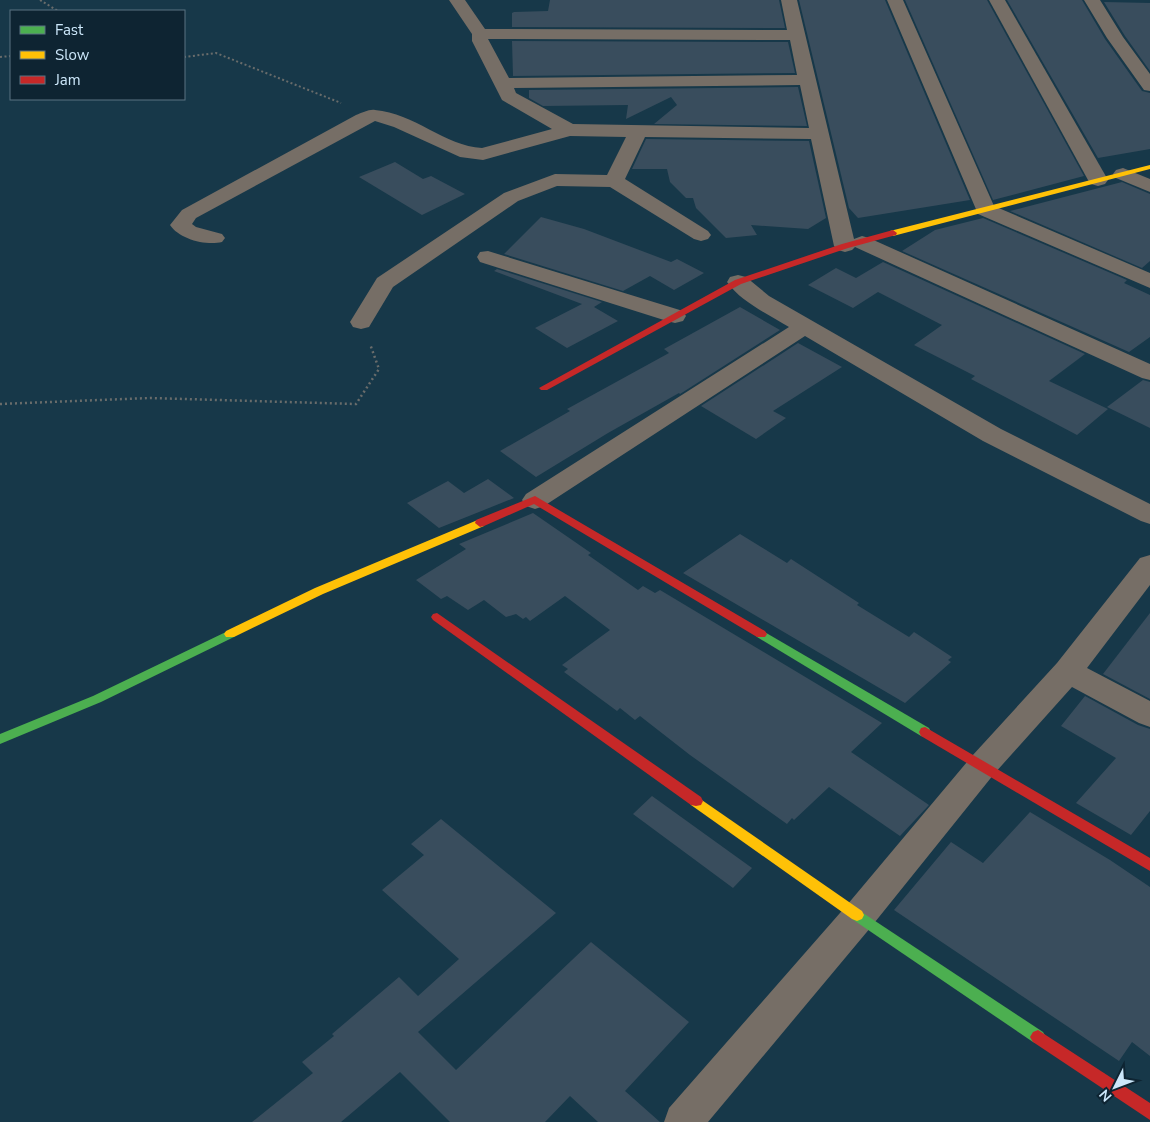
<svg xmlns="http://www.w3.org/2000/svg" width="1150" height="1122" viewBox="0 0 1150 1122" font-family="'Nunito Sans',sans-serif">
<style>
.building{fill:#394d5d}
.lines{fill:none;stroke-linecap:round;stroke-linejoin:round}
.path-far1{stroke:#696c6b;stroke-width:2;stroke-dasharray:2 2.5;stroke-linecap:butt}
.path{stroke:#696c6b;stroke-width:2.5;stroke-dasharray:2 3;stroke-linecap:butt}
.street{fill:#766e66;fill-rule:evenodd}
.fast{fill:#4caf50;fill-rule:evenodd}
.slow{fill:#ffc107;fill-rule:evenodd}
.jam{fill:#c62828;fill-rule:evenodd}
</style>
<rect width="100%" height="100%" fill="#173849"/>
<g class="building">
<polygon points="550,0 779,0 785,28 512,27 512,13 514,12 548,11"/>
<polygon points="799,0 885,0 970,200 858,218 849,208"/>
<polygon points="905,0 987,0 1084,176 993,200"/>
<polygon points="1007,0 1082,0 1105,39 1142,91 1150,93 1150,149 1098,158"/>
<polygon points="1104,2 1150,3 1150,71 1125,36"/>
<polygon points="512,41 788,42 795,73 513,76"/>
<polygon points="798,87 807,126 654,124 677,105 671,97 626,119 628,105 543,106 529,98 529,90"/>
<polygon points="646,139 809,141 826,218 808,229 751,225 757,235 726,238 696,208 693,198 686,198 670,182 667,169 632,169"/>
<polygon points="395,162 423,179 431,176 465,194 422,215 359,177"/>
<polygon points="1122,182 1150,194 1150,261 1142,268 1010,211"/>
<polygon points="541,217 584,229 671,262 677,259 704,273 674,290 650,276 623,291 504,254"/>
<polygon points="983,218 1127,280 1124,283 1150,295 1150,337 1129,352 902,251 935,230"/>
<polygon points="883,262 1085,354 1049,381 1108,409 1077,435 971,379 975,376 914,345 942,325 878,292 853,308 808,285 836,268 856,278"/>
<polygon points="497,269 602,302 594,307 618,321 567,348 535,328 582,304 494,271"/>
<polygon points="740,307 780,330 680,394 679,393 608,433 536,477 500,451 570,411 567,409 669,353 664,349"/>
<polygon points="798,343 842,367 773,411 786,418 756,439 701,406"/>
<polygon points="1143,380 1150,382 1150,428 1107,407"/>
<polygon points="488,479 514,498 439,528 407,503 448,481 464,493"/>
<polygon points="533,513 591,553 588,555 638,590 643,586 655,593 660,590 882,723 851,752 929,805 900,836 829,787 794,820 792,818 787,824 690,755 640,716 635,720 620,708 617,711 564,672 568,669 562,665 610,630 565,596 530,621 526,617 523,619 516,614 506,617 484,600 468,610 447,596 441,599 416,580 466,549 459,544"/>
<polygon points="740,534 787,563 791,559 859,603 857,605 909,637 914,632 952,657 948,660 951,662 905,703 683,573"/>
<polygon points="1150,613 1150,699 1103,674"/>
<polygon points="1085,696 1138,725 1150,729 1150,811 1131,835 1076,803 1116,758 1061,726"/>
<polygon points="652,796 752,868 733,888 633,814"/>
<polygon points="1030,812 1110,860 1150,887 1150,1056 1132,1042 1119,1061 894,910 951,842 983,863"/>
<polygon points="441,819 556,913 418,1032 456,1070 591,942 689,1022 625,1091 660,1122 598,1122 570,1096 545,1122 450,1122 400,1072 341,1122 252,1122 313,1073 302,1062 334,1036 332,1034 399,977 418,996 459,959 382,890 424,855 411,844"/>
</g>
<g class="lines">
<g class="path-far1">
<polyline points="40,0 58,11"/>
<polyline points="0,57 11,56"/>
<polyline points="184,57 216,53 341,103"/>
</g>
<polyline class="path" points="0,404 150,398 356,404 379,369 370,344"/>
<g class="street">
<path d="M 449,0 L 465,0 L 485,29 L 787,30 L 781,0 L 797,0 L 854,239 L 862,236 L 869,238 L 1150,364 L 1150,380 L 1142,378 L 855,247 L 852,250 L 845,252 L 838,250 L 834,246 L 811,139 L 645,137 L 625,179 L 708,231 L 711,235 L 708,239 L 701,241 L 694,239 L 610,187 L 557,186 L 518,201 L 393,287 L 369,327 L 361,329 L 353,327 L 350,322 L 377,278 L 504,193 L 555,174 L 607,175 L 626,137 L 570,136 L 483,160 L 460,157 L 394,127 L 375,121 L 196,218 L 192,224 L 196,227 L 222,234 L 225,238 L 222,242 C 206,246 179,239 170,225 L 182,210 L 356,115 C 362,113 369,109 375,110 C 414,113 445,146 482,148 L 552,129 L 502,100 L 472,41 L 472,34 ZM 488,39 L 790,40 L 797,75 L 509,78 ZM 800,85 L 809,128 L 573,124 L 516,93 L 514,88 Z"/>
<polygon points="887,0 903,0 994,206 1150,273 1150,288 978,214"/>
<polygon points="989,0 1005,0 1108,180 1105,184 1098,186 1091,184 1088,180"/>
<polygon points="1084,0 1100,0 1123,37 1150,74 1150,91 1144,90 1107,38"/>
<polygon points="1123,168 1150,179 1150,192 1116,178 1113,174 1116,170"/>
<polygon points="488,251 683,311 686,316 683,321 675,323 667,321 480,262 477,257 480,252"/>
<path d="M 738,275 L 746,277 L 769,296 L 1001,429 L 1150,504 L 1150,524 L 1141,521 L 983,441 L 805,336 L 544,506 L 535,509 L 526,506 L 522,500 L 526,494 L 789,327 C 768,314 741,302 727,282 L 730,277 Z"/>
<polygon points="1150,555 1150,585 1087,668 1150,701 1150,727 1139,723 1072,687 994,774 871,927 708,1122 664,1122 669,1108 847,905 972,756 1057,663 1140,558"/>
</g>
<g class="fast">
<polygon points="230,630 234,631 236,634 234,637 101,702 0,744 0,734 93,696"/>
<polygon points="761,630 929,728 931,732 929,736 925,737 921,736 757,637 755,634 757,631"/>
<polygon points="857,909 1043,1032 1046,1037 1043,1042 1038,1044 1033,1042 852,919 850,915 852,911"/>
</g>
<g class="slow">
<polygon points="1150,165 1150,169 893,236 889,233 890,231"/>
<polygon points="480,519 484,520 485,523 484,526 323,594 234,637 226,637 224,634 226,631 315,588"/>
<polygon points="696,796 862,911 864,915 862,919 857,921 852,919 691,805 689,801 691,797"/>
</g>
<g class="jam">
<polygon points="893,230 897,233 896,235 848,248 741,284 547,390 541,390 539,388 735,280 842,244"/>
<polygon points="535,496 765,631 767,634 765,637 757,637 534,504 484,526 480,527 475,523 476,520"/>
<polygon points="437,613 701,797 703,801 701,805 696,806 691,805 433,620 431,617 433,614"/>
<polygon points="925,727 1150,858 1150,871 921,736 919,732 921,728"/>
<polygon points="1038,1030 1150,1103 1150,1120 1033,1042 1030,1037 1033,1032"/>
</g>
</g>
<rect x="10" y="10" width="175" height="90" fill="#0e2432" stroke="#5a7282"/>
<rect x="20" y="26" width="25" height="8" fill="#4caf50" stroke="#5a7282"/>
<text x="55" y="35" font-size="15" fill="#cce7fa">Fast</text>
<rect x="20" y="51" width="25" height="8" fill="#ffc107" stroke="#5a7282"/>
<text x="55" y="60" font-size="15" fill="#cce7fa">Slow</text>
<rect x="20" y="76" width="25" height="8" fill="#c62828" stroke="#5a7282"/>
<text x="55" y="85" font-size="15" fill="#cce7fa">Jam</text>
<g transform="translate(1115 1087) rotate(228)" stroke="#0e2432" stroke-width="4" paint-order="stroke">
<path d="M0-4L9 19L0 12L-9 19Z" fill="#cce7fa"/>
<text y="-8" font-size="14" font-weight="bold" text-anchor="middle" fill="#cce7fa">N</text>
</g>
</svg>
